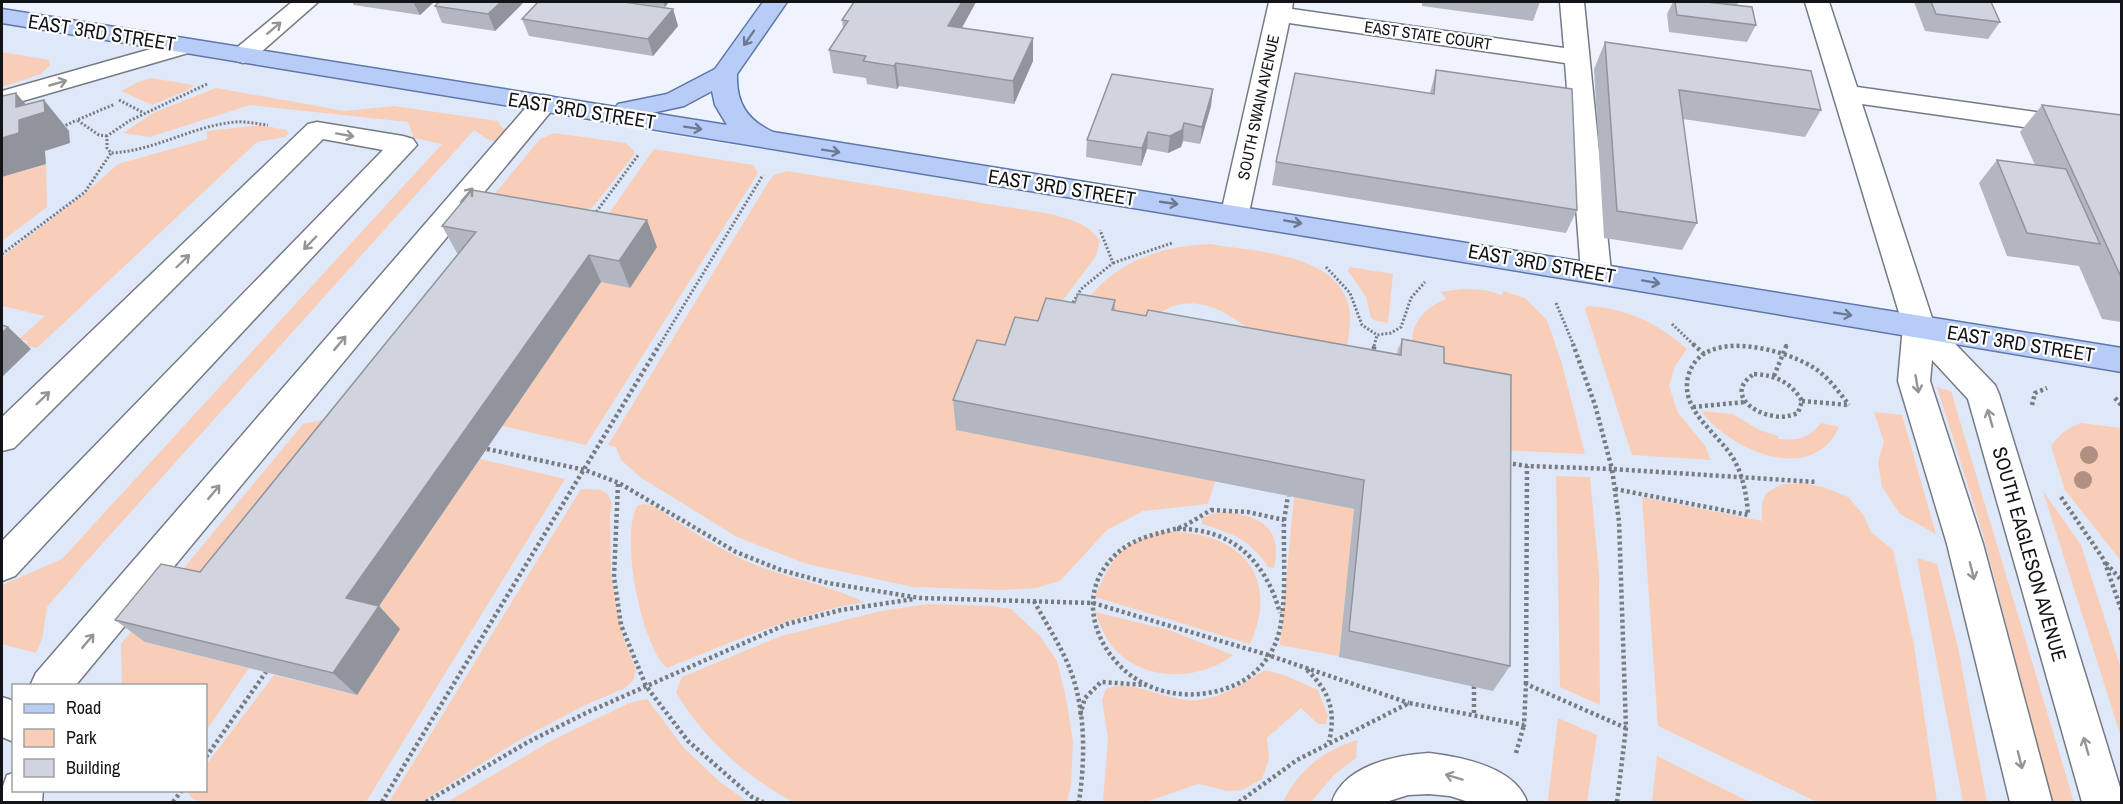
<svg xmlns="http://www.w3.org/2000/svg" width="2123" height="804" viewBox="0 0 2123 804" font-family="'Archivo Narrow',sans-serif">
<style>
.built{fill:#dfe8f9;fill-rule:evenodd}
.green{fill:#f9ceb8}
.lines{fill:none;stroke-linecap:round;stroke-linejoin:round}
.minor-casing{stroke:#757a84;stroke-width:3}
.major-casing{stroke:#5f76a6;stroke-width:3}
.path-far1{stroke:#777b82;stroke-width:3;stroke-dasharray:2 2;stroke-linecap:butt}
.path{stroke:#777b82;stroke-width:4.5;stroke-dasharray:3 3;stroke-linecap:butt}
.minor{fill:#fff;fill-rule:evenodd}
.major{fill:#b8ccf8;fill-rule:evenodd}
.tree{fill:#b09080}
.wall{fill:#b2b6c0}
.shaded-wall{fill:#91949c}
.building{fill:#cfd4df;stroke:#91949c;stroke-width:1.5}
.oneway{stroke:#949597}
.oneway2{stroke:#6d7993}
.labels{text-anchor:middle;dominant-baseline:central;stroke-width:4.5;stroke-linejoin:round;paint-order:stroke}
.far-street-label{font-size:16px;fill:#121418;stroke:#fff}
.street-label{font-size:20px;fill:#121418;stroke:#fff}
</style>
<rect width="100%" height="100%" fill="#eef3fe"/>
<path class="built" d="M 2,20 L 656,133 L 1925,328 L 2121,363 L 2121,802 L 2,802 ZM 14,686 L 206,686 L 206,790 L 14,790 Z"/>
<g class="green">
<polygon points="2,52 49,60 50,65 41,74 2,87"/>
<polygon points="151,78 194,85 188,90 152,105 121,91 138,82"/>
<path d="M 216,88 L 345,111 L 394,106 L 498,121 L 502,128 L 507,129 C 492,148 491,141 474,130 L 85,563 L 47,607 L 42,639 L 36,653 L 2,644 L 2,585 L 62,559 L 442,144 L 414,138 L 408,122 L 250,105 L 150,137 L 123,133 L 153,113 Z"/>
<polygon points="260,125 286,130 289,133 285,137 257,142 37,348 24,345 28,341 19,339 45,316 2,306 2,257 83,195 118,164 207,139 207,131"/>
<polygon points="554,133 626,143 634,151 634,155 593,207 579,212 492,197 540,139"/>
<polygon points="654,149 753,165 758,173 586,445 502,426 601,282 630,288 593,236"/>
<polygon points="46,164 47,207 2,241 2,177"/>
<path d="M 787,171 L 1051,214 C 1071,220 1088,223 1100,241 L 1096,256 L 1061,303 L 1215,481 L 1208,504 L 1143,511 L 1107,530 L 1060,581 L 1036,588 L 1003,590 L 913,587 L 807,564 L 737,537 L 640,477 L 621,460 L 616,447 L 608,445 L 769,181 L 774,175 Z"/>
<path d="M 1210,244 C 1255,252 1337,253 1349,307 C 1352,322 1348,339 1346,353 C 1319,347 1291,342 1265,335 C 1248,330 1236,319 1221,311 C 1193,298 1165,301 1148,326 L 1084,304 C 1114,262 1160,246 1210,244 Z"/>
<polygon points="1350,267 1393,274 1388,323 1376,321 1371,318 1366,297 1348,271"/>
<path d="M 1461,289 L 1485,290 L 1502,295 L 1503,291 L 1525,298 L 1547,320 L 1562,364 L 1585,454 L 1497,450 L 1396,370 L 1397,347 L 1413,349 C 1408,325 1425,307 1446,299 L 1441,292 Z"/>
<path d="M 1587,306 C 1626,308 1658,323 1687,349 L 1675,366 L 1669,386 L 1678,413 L 1706,447 L 1710,460 L 1632,455 L 1585,309 Z"/>
<polygon points="1937,387 1951,391 2074,802 2048,802 2035,734 1982,531"/>
<path d="M 1701,411 L 1733,414 L 1759,430 L 1778,436 L 1779,439 C 1797,441 1810,438 1821,423 L 1839,427 C 1812,487 1730,450 1701,411 Z"/>
<polygon points="1874,412 1902,415 1936,534 1900,514 1882,487 1878,462 1884,442"/>
<polygon points="322,420 358,427 145,642 249,668 206,731 206,686 122,685 121,644 303,424"/>
<path d="M 2081,423 L 2121,428 L 2121,561 L 2065,490 L 2051,446 C 2060,434 2067,428 2081,423 Z"/>
<polygon points="480,459 565,479 366,802 204,802 193,799 188,793 189,791 206,790 206,765 274,675 357,695 368,622"/>
<polygon points="1556,476 1590,477 1599,575 1600,705 1560,687"/>
<polygon points="1802,483 1823,487 1848,497 1863,514 1871,532 1893,550 1914,645 1937,802 1817,802 1658,726 1642,497 1762,521 1762,503 1766,493 1782,484"/>
<polygon points="581,489 601,490 608,494 612,504 610,516 611,576 622,634 636,670 633,681 625,688 583,706 516,742 421,802 389,802"/>
<polygon points="2043,491 2081,545 2121,669 2121,737"/>
<polygon points="1294,497 1354,509 1339,656 1280,645"/>
<path d="M 645,504 L 653,506 C 686,527 722,552 758,566 C 793,579 831,586 864,602 C 795,614 732,642 667,668 C 641,645 619,534 638,505 Z"/>
<path d="M 1225,512 C 1261,516 1283,528 1274,568 L 1268,567 C 1250,539 1233,534 1202,524 L 1202,519 L 1210,514 Z"/>
<path d="M 1162,532 C 1234,529 1283,571 1250,644 L 1095,597 C 1112,558 1118,544 1162,532 Z"/>
<polygon points="1917,558 1937,564 1958,647 1987,802 1963,802"/>
<path d="M 928,604 L 992,606 L 1011,609 L 1040,636 L 1057,661 L 1066,698 L 1073,742 L 1071,786 L 1067,802 L 793,802 C 748,778 702,738 676,692 L 682,677 L 781,636 L 881,611 Z"/>
<path d="M 1095,612 L 1169,630 L 1233,655 C 1199,682 1140,682 1111,645 C 1104,635 1099,623 1095,612 Z"/>
<path d="M 1265,670 L 1284,675 L 1318,690 L 1328,716 L 1326,724 L 1318,724 L 1301,708 L 1267,738 L 1269,759 L 1262,779 L 1242,790 L 1228,791 L 1198,784 L 1146,802 L 1103,802 L 1108,738 L 1102,700 L 1106,689 C 1131,679 1154,695 1179,699 C 1212,705 1239,686 1265,670 Z"/>
<polygon points="647,699 684,748 720,782 748,802 447,802 551,741 629,703"/>
<polygon points="1558,718 1597,735 1587,802 1550,802 1548,799"/>
<path d="M 1357,740 L 1356,758 L 1334,775 L 1311,802 L 1283,802 C 1299,769 1323,751 1357,740 Z"/>
<polygon points="1657,756 1750,802 1652,802"/>
</g>
<g class="lines">
<defs>
<g id="minor">
<polygon points="292,2 318,2 252,60 243,63 234,60 230,55 234,50"/>
<polygon points="1269,2 1293,2 1292,9 1564,48 1560,2 1584,2 1611,272 1607,280 1596,283 1585,280 1581,272 1565,63 1289,23 1249,213 1245,220 1235,223 1225,220 1221,213"/>
<polygon points="1805,2 1829,2 1857,87 2122,124 2122,141 1862,104 1933,321 1995,385 1999,394 2122,794 2122,802 2082,802 1968,399 1932,360 1930,381 1983,544 2052,802 2010,802 1947,544 1898,381 1903,326"/>
<polygon points="186,39 195,41 198,46 195,51 2,107 2,91"/>
<polygon points="544,95 553,97 557,103 553,109 75,686 30,686 36,673 535,97"/>
<polygon points="317,122 403,136 413,139 417,145 15,576 2,581 2,541 383,150 323,139 14,448 2,451 2,417 308,124"/>
<polygon points="2,697 14,701 14,742 2,737"/>
<path d="M 1429,753 C 1462,757 1515,767 1527,802 L 1469,802 L 1450,796 L 1429,794 L 1408,795 L 1386,802 L 1332,802 C 1344,766 1394,755 1429,753 Z"/>
<polygon points="14,773 14,790 43,790 42,802 2,802 2,789 7,775"/>
</g>
<path id="major" d="M 763,2 L 787,2 L 737,74 C 736,103 747,120 773,132 L 2122,348 L 2122,372 L 1592,283 L 2,23 L 2,9 L 616,107 L 618,104 L 667,94 L 715,69 ZM 712,91 L 715,105 L 727,125 L 652,113 L 684,106 Z"/>
</defs>
<use href="#minor" class="minor-casing"/>
<use href="#major" class="major-casing"/>
<g class="path-far1">
<path d="M 207,84 L 129,121 L 107,136 L 107,148 L 111,153 C 155,151 192,126 235,122 C 246,121 257,124 268,125"/>
<polyline points="119,100 144,113"/>
<polyline points="62,127 77,120"/>
<polyline points="107,136 99,135 77,120 115,104"/>
<polyline points="594,215 639,154"/>
<polyline points="2,254 85,192 111,153"/>
<polyline points="1113,263 1172,243"/>
<polyline points="1326,267 1350,293 1362,325 1377,335 1391,333 1401,327 1411,298 1425,282"/>
<polyline points="1556,303 1574,346"/>
<polyline points="1071,306 1081,289 1113,263 1100,230"/>
<polyline points="1672,324 1695,346"/>
<polyline points="659,346 763,175"/>
<polyline points="1374,346 1377,335"/>
<polyline points="1786,346 1787,343"/>
</g>
<g class="path">
<polyline points="1693,344 1704,354"/>
<polyline points="1372,355 1375,344"/>
<path d="M 1754,374 C 1775,375 1791,382 1802,401 L 1798,413 C 1790,416 1783,418 1774,416 C 1751,413 1726,392 1754,374 Z"/>
<polyline points="1774,376 1787,344"/>
<polyline points="2115,398 2122,406"/>
<polyline points="1802,401 1848,405"/>
<polyline points="2032,405 2035,393 2047,388"/>
<polyline points="1693,407 1745,402"/>
<polyline points="487,449 585,470 619,483 736,552 781,570 828,583 920,598 1093,603 1268,655 1409,703"/>
<polyline points="1507,463 1527,466 1612,469 1595,405 1573,344"/>
<polyline points="618,484 614,577 621,625 646,686 688,741 752,797 763,802"/>
<path d="M 1615,489 L 1748,515 C 1747,496 1743,475 1733,458 C 1718,433 1680,411 1688,377 C 1700,327 1780,348 1811,366 C 1827,375 1838,391 1849,405"/>
<polyline points="2061,497 2104,560 2122,612"/>
<path d="M 1211,510 L 1248,512 L 1284,520 C 1283,554 1288,611 1276,642 C 1269,660 1254,676 1237,684 C 1209,697 1177,698 1149,686 C 1105,667 1075,609 1105,567 C 1123,541 1147,536 1175,529 C 1187,526 1200,516 1211,510 Z"/>
<polyline points="1284,520 1288,496"/>
<path d="M 1177,529 C 1233,528 1266,562 1280,613"/>
<polyline points="2106,563 2122,581"/>
<path d="M 1034,601 C 1046,624 1062,647 1071,672 C 1086,712 1085,761 1079,802"/>
<path d="M 1307,670 C 1330,692 1336,711 1329,742"/>
<polyline points="1526,684 1527,466"/>
<polyline points="1474,686 1474,715"/>
<polyline points="1080,715 1085,698 1101,682 1146,685"/>
<polyline points="1516,753 1524,725"/>
<polyline points="206,757 266,672"/>
<polyline points="173,802 182,790"/>
<polyline points="382,802 660,344"/>
<polyline points="426,802 528,742 588,712 787,624 841,610 914,599"/>
<polyline points="1239,802 1297,760 1409,703 1524,725 1526,684 1626,728"/>
<polyline points="1617,802 1626,728 1619,521 1612,469 1817,482"/>
</g>
<use href="#minor" class="minor"/>
<use href="#major" class="major"/>
</g>
<g class="tree">
<circle cx="2089" cy="455" r="9"/>
<circle cx="2083" cy="480" r="9"/>
</g>
<g class="wall">
<polygon points="352,2 434,2 420,15 354,5"/>
<polygon points="439,2 524,2 495,31 442,23 435,6"/>
<polygon points="628,2 669,2 665,7"/>
<polygon points="854,2 976,2 962,28 1033,61 1014,104 899,86 897,89 867,84 866,78 833,73 829,50 843,28 842,20"/>
<polygon points="1422,2 1540,2 1533,21 1422,6"/>
<polygon points="1673,2 1738,2 1737,5 1756,25 1747,42 1669,32 1667,14"/>
<polygon points="1914,2 1991,2 2000,22 1988,39 1925,31"/>
<polygon points="673,9 678,26 653,56 529,36 522,19"/>
<polygon points="1605,42 1821,110 1805,137 1683,119 1697,223 1682,250 1604,238 1594,69"/>
<polygon points="1436,70 1577,210 1566,233 1272,185 1276,162 1430,93"/>
<polygon points="2042,105 2121,115 2121,322 2102,319 2079,266 2007,256 1979,183 1997,160 2035,165 2020,132"/>
<polygon points="1211,106 1200,144 1183,141 1181,147 1168,153 1147,149 1141,166 1086,157 1087,140"/>
<polygon points="442,226 657,247 630,288 601,282 379,606 400,629 357,695 145,642 115,620 200,572 459,253 457,253"/>
<polygon points="1115,300 1115,311 1146,316 1397,354 1402,339 1444,363 1510,666 1493,691 1339,657 1354,509 956,430 953,400 1005,345 1075,303"/>
</g>
<g class="shaded-wall">
<polygon points="413,2 434,2 420,15"/>
<polygon points="501,2 524,2 495,31 488,14"/>
<polygon points="663,2 669,2 665,7"/>
<polygon points="962,2 976,2 950,49 948,26"/>
<polygon points="673,9 678,26 653,56 648,39"/>
<polygon points="1033,38 1033,61 1014,104 1013,81"/>
<polygon points="896,63 899,86 897,89 894,66"/>
<polygon points="1213,89 1211,106 1200,144 1202,127"/>
<polygon points="16,93 35,115 44,100 69,131 70,143 45,151 46,164 2,177 2,138 16,107"/>
<polygon points="1184,123 1183,141 1181,147 1168,153 1170,136"/>
<polygon points="1148,132 1147,149 1141,166 1142,148"/>
<polygon points="647,220 657,247 630,288 619,261"/>
<polygon points="589,255 601,282 368,622 346,598"/>
<polygon points="8,327 31,349 2,377 2,333"/>
<polygon points="379,606 400,629 357,695 333,673"/>
</g>
<g class="building">
<polygon points="439,2 501,2 488,14 435,6"/>
<polygon points="538,2 624,2 673,9 648,39 522,19"/>
<polygon points="854,2 962,2 948,26 1033,38 1013,81 896,63 894,66 863,61 866,56 829,50 848,21 842,20"/>
<polygon points="1675,2 1706,2 1752,7 1756,25 1677,15"/>
<polygon points="1931,2 1991,2 2000,22 1936,14"/>
<polygon points="1605,42 1811,71 1821,110 1679,90 1697,223 1617,211"/>
<polygon points="1436,70 1572,89 1577,210 1276,162 1295,73 1434,94"/>
<polygon points="1112,74 1213,89 1202,127 1184,123 1182,130 1170,136 1148,132 1142,148 1087,140"/>
<polygon points="16,93 16,107 44,100 45,112 19,120 19,133 2,138 2,96"/>
<polygon points="2042,105 2121,115 2121,277"/>
<polygon points="1997,160 2066,169 2100,244 2027,233"/>
<polygon points="472,190 647,220 619,261 589,255 346,598 379,606 333,673 115,620 161,564 200,572 476,232 442,226"/>
<polygon points="1078,294 1115,300 1112,310 1146,316 1148,310 1401,355 1402,339 1444,347 1444,363 1511,375 1510,666 1349,631 1364,480 953,400 977,340 1005,345 1015,317 1038,321 1046,298 1075,303"/>
<polygon points="2,325 8,327 2,333"/>
</g>
<defs><path id="oneway-shaft" d="M-6 0H5M1.5-3L5.5 0L1.5 3" fill="none" stroke-width="1.6" stroke-linecap="round" stroke-linejoin="round" transform="scale(1.5)"/></defs>
<g class="oneway">
<use href="#oneway-shaft" transform="translate(274 28) rotate(-41)"/>
<use href="#oneway-shaft" transform="translate(58 83) rotate(-16)"/>
<use href="#oneway-shaft" transform="translate(345 135) rotate(10)"/>
<use href="#oneway-shaft" transform="translate(467 195) rotate(-50)"/>
<use href="#oneway-shaft" transform="translate(310 243) rotate(134)"/>
<use href="#oneway-shaft" transform="translate(183 261) rotate(-44)"/>
<use href="#oneway-shaft" transform="translate(340 343) rotate(-50)"/>
<use href="#oneway-shaft" transform="translate(1917 384) rotate(80)"/>
<use href="#oneway-shaft" transform="translate(43 398) rotate(-44)"/>
<use href="#oneway-shaft" transform="translate(1990 418) rotate(-106)"/>
<use href="#oneway-shaft" transform="translate(214 492) rotate(-50)"/>
<use href="#oneway-shaft" transform="translate(1972 571) rotate(76)"/>
<use href="#oneway-shaft" transform="translate(88 641) rotate(-50)"/>
<use href="#oneway-shaft" transform="translate(2086 746) rotate(-106)"/>
<use href="#oneway-shaft" transform="translate(2020 760) rotate(76)"/>
<use href="#oneway-shaft" transform="translate(1454 777) rotate(-163)"/>
</g>
<g class="oneway2">
<use href="#oneway-shaft" transform="translate(749 38) rotate(125)"/>
<use href="#oneway-shaft" transform="translate(693 128) rotate(9)"/>
<use href="#oneway-shaft" transform="translate(831 151) rotate(9)"/>
<use href="#oneway-shaft" transform="translate(1169 203) rotate(8)"/>
<use href="#oneway-shaft" transform="translate(1293 222) rotate(10)"/>
<use href="#oneway-shaft" transform="translate(1651 282) rotate(10)"/>
<use href="#oneway-shaft" transform="translate(1843 314) rotate(9)"/>
</g>
<g class="labels">
<g class="far-street-label">
<text transform="translate(1428 35) rotate(8)">EAST STATE COURT</text>
<text transform="translate(1258 107) rotate(-78)">SOUTH SWAIN AVENUE</text>
</g>
<g class="street-label">
<text transform="translate(102 32) rotate(9)">EAST 3RD STREET</text>
<text transform="translate(582 110) rotate(9)">EAST 3RD STREET</text>
<text transform="translate(1062 187) rotate(9)">EAST 3RD STREET</text>
<text transform="translate(1542 263) rotate(10)">EAST 3RD STREET</text>
<text transform="translate(2021 343) rotate(9)">EAST 3RD STREET</text>
<text transform="translate(2030 554) rotate(74)">SOUTH EAGLESON AVENUE</text>
</g>
</g>
<rect width="2123" height="804" fill="none" stroke="#121418" stroke-width="6"/>
<rect x="12" y="684" width="195" height="108" fill="#ffffff" stroke="#a0a1a3" stroke-width="1.5"/>
<rect x="24" y="704" width="30" height="9" fill="#b8ccf8" stroke="#a0a1a3" stroke-width="1.5"/>
<text x="66" y="714" font-size="18" fill="#121418">Road</text>
<rect x="24" y="729" width="30" height="18" fill="#f9ceb8" stroke="#a0a1a3" stroke-width="1.5"/>
<text x="66" y="744" font-size="18" fill="#121418">Park</text>
<rect x="24" y="759" width="30" height="18" fill="#cfd4df" stroke="#a0a1a3" stroke-width="1.5"/>
<text x="66" y="774" font-size="18" fill="#121418">Building</text>
</svg>
